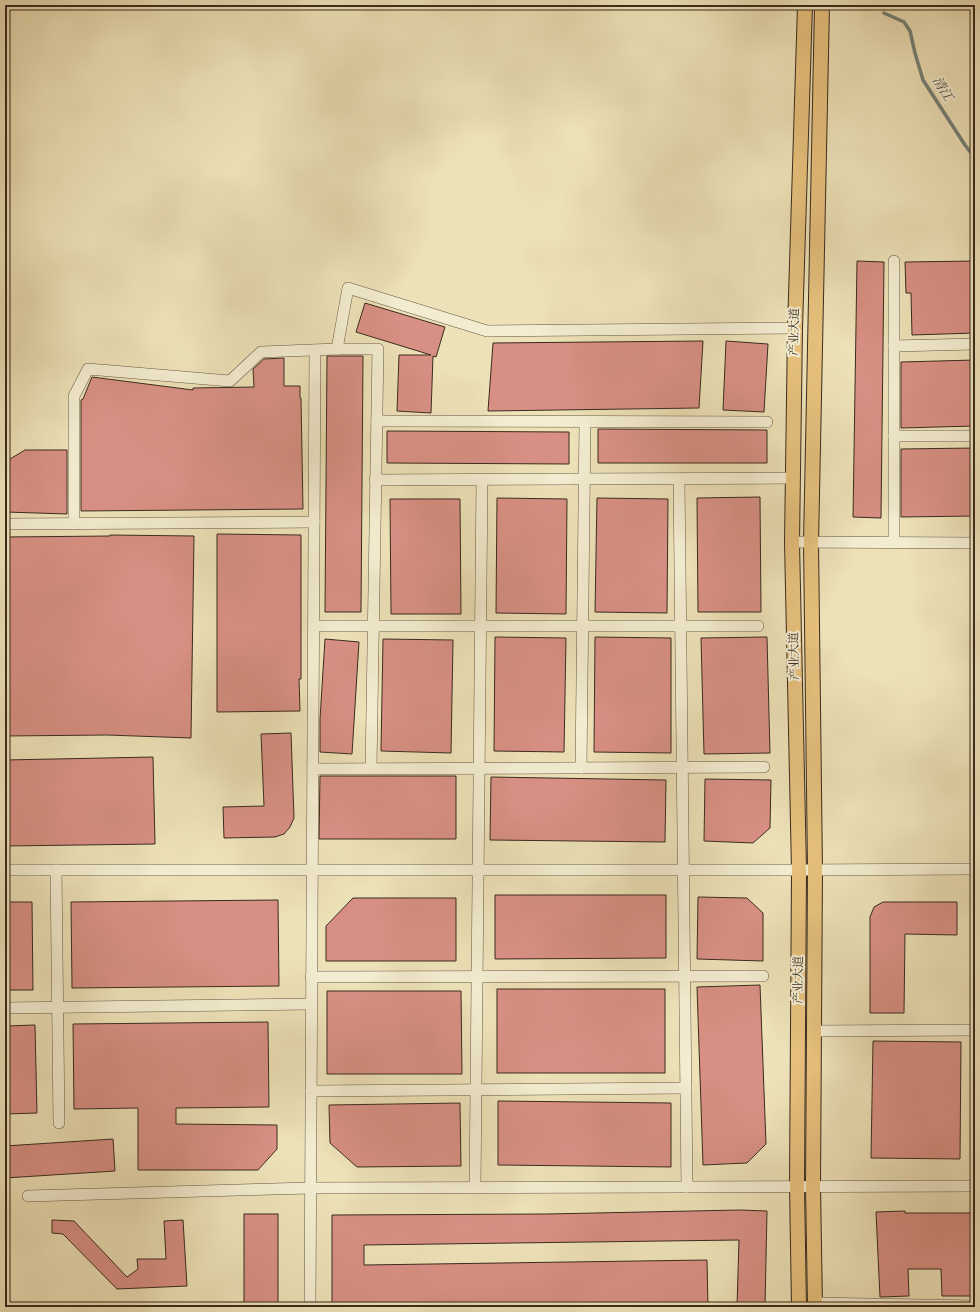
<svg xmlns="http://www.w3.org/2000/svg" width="980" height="1312" viewBox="0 0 980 1312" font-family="'Old Standard TT','Noto Serif SC',serif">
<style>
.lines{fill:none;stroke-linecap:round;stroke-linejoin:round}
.stream{stroke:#748278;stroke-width:3.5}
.building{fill:#d89084;stroke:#3a2b1f}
.minor-casing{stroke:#675845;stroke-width:12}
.major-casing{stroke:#3a2b1f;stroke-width:16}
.minor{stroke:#f3ecd0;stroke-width:11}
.major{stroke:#e6c07c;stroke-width:14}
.labels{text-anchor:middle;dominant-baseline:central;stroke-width:4;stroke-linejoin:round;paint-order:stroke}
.street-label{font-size:12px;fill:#3a2b1f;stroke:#f3ecd0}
.water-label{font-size:13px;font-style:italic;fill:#524f44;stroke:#f3ecd0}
</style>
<rect width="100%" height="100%" fill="#ede1b7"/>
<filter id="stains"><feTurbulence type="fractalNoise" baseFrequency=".005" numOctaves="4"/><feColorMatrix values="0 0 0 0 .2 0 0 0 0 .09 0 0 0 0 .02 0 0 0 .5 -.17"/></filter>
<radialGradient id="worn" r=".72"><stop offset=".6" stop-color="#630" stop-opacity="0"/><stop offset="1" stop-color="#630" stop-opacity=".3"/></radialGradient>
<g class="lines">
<polyline class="stream" points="884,13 904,22 910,31 915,53 923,80 965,145 975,158"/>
</g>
<g class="building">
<polygon points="857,261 884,262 881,518 853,517"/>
<polygon points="975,261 975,333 912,335 911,293 906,293 905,262"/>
<polygon points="365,303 445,327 436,357 433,356 431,413 397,411 399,355 431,355 356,332"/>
<polygon points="703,341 699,408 488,411 493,343"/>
<polygon points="726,341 768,344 764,412 723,410"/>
<polygon points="327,356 363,356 361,612 325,612"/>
<polygon points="284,358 284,386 300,386 300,398 301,398 303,509 81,511 81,400 83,399 92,377 193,390 193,388 254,387 253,369 264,359"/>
<polygon points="975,360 975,426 901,428 901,362"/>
<polygon points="598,429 767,430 767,463 598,463"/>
<polygon points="387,431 569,432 569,464 387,463"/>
<polygon points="975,448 975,516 901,517 901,449"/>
<polygon points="25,450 67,450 67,514 5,512 5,462"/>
<polygon points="760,497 761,612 698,612 697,498"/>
<polygon points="497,498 567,499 566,614 496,613"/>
<polygon points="597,498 668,499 667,613 595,612"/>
<polygon points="390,499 460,499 461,614 391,614"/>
<polygon points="217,534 301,535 301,679 299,679 300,711 217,712"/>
<polygon points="110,535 194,536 191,738 107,735 5,736 5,537 110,536"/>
<polygon points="495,637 566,638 564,752 494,751"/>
<polygon points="595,637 671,638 671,753 594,752"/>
<polygon points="767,637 770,753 704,754 701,638"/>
<polygon points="325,639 359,642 352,754 320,752 320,719"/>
<polygon points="383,639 453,640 451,753 381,751"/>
<polygon points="291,733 294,818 290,827 284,834 275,837 224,838 223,807 264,806 261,734"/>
<polygon points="153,757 155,844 5,846 5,760"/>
<polygon points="320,776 456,776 456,839 319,839"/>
<polygon points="491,777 666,780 665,842 490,840"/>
<polygon points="705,779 771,780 770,828 753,843 704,841"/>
<polygon points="495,895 666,895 666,958 495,959"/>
<polygon points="698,897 747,898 763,913 763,961 697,959"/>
<polygon points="353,898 456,898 456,961 326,961 326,926"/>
<polygon points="278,900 279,986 72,988 71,902"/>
<polygon points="5,902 32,902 33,990 5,990"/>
<polygon points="883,902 957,902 957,935 905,934 904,1013 870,1013 870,917 874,907"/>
<polygon points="760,985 766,1144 747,1163 703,1165 697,987"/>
<rect x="497" y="989" width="168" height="84"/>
<polygon points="327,991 461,991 462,1074 327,1074"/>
<polygon points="268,1022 269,1107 176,1108 176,1124 277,1125 277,1149 258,1170 138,1170 138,1108 74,1109 73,1024"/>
<polygon points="35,1025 37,1113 5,1114 5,1026"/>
<polygon points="873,1041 961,1042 960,1159 871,1158"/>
<polygon points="498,1101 671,1103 671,1167 498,1165"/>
<polygon points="460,1103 461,1166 357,1167 330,1143 329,1105"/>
<polygon points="113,1139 115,1171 5,1178 5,1146"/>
<polygon points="740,1210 767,1211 765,1307 737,1307 739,1240 364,1245 364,1265 707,1260 708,1307 332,1307 332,1215 547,1214"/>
<polygon points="905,1211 905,1213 975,1213 975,1296 942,1296 941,1269 908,1269 909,1296 880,1297 876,1212"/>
<rect x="244" y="1214" width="34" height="93"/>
<polygon points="52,1220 74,1221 127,1277 138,1269 137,1259 166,1259 164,1221 183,1220 187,1286 117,1289 63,1234 52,1233"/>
</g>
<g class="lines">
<defs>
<g id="minor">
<polyline points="894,346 975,344"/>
<polyline points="337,349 378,349 371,768"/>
<polyline points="377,421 767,422"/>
<polyline points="894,436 975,436"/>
<polyline points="679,479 687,1187"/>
<polyline points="375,480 793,478"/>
<polyline points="5,524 314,522"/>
<polyline points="74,524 74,396 88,369 230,381 261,352 337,349 348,288 487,331 795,328"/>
<polyline points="792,542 975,543"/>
<polyline points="894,543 894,261"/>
<polyline points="314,626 758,626"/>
<polyline points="581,768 585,422"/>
<polyline points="313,769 764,767"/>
<polyline points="5,870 799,870 975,869"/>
<polyline points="56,870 59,1123"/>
<polyline points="311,977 763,976"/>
<polyline points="5,1008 311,1004"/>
<polyline points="814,1031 975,1030"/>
<polyline points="311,1091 686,1088"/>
<polyline points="475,1187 482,480"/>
<polyline points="28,1196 310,1188 975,1186"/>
<polyline points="815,1303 975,1306"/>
<polyline points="310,1307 315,350"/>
</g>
<g id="major">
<polyline points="799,1307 797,1186 799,870 792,542 795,328 805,5"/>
<polyline points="815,1307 813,1186 815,870 811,543 822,5"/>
</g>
</defs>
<use href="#minor" class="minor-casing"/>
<use href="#major" class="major-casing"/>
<use href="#minor" class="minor"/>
<use href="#major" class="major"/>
</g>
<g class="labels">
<g class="street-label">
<text transform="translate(795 332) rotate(-89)">产业大道</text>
<text transform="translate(795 656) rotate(-91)">产业大道</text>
<text transform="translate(799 980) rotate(-90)">产业大道</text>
</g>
<g class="water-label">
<text transform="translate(942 89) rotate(58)">清江</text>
</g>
</g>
<rect width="980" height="1312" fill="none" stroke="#ede1b7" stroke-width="20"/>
<rect x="6" y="6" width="968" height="1300" fill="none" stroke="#3a2b1f" stroke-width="2"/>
<rect x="10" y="10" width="960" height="1292" fill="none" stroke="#3a2b1f"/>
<rect width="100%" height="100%" filter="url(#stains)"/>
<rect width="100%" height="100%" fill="url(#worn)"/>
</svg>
